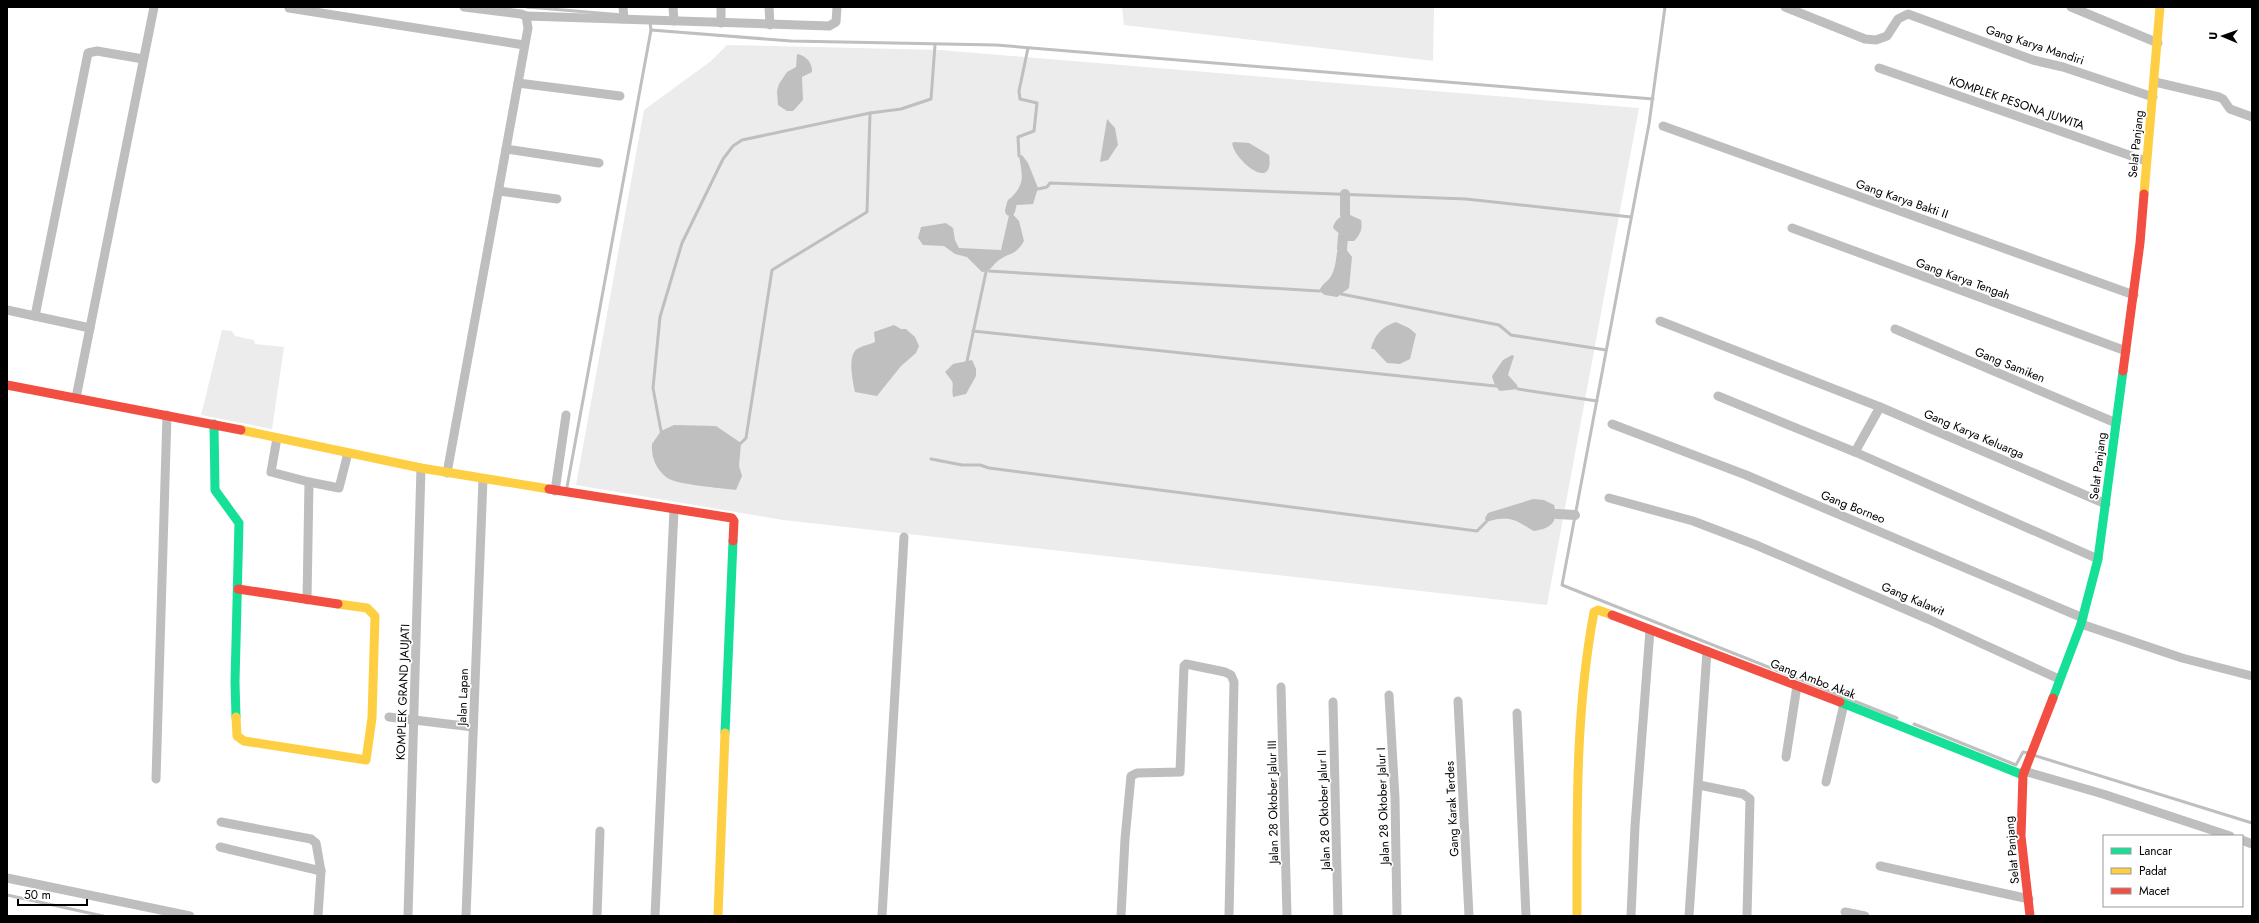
<svg xmlns="http://www.w3.org/2000/svg" width="2259" height="923" viewBox="0 0 2259 923" font-family="Jost,sans-serif">
<style>
.green{fill:#ececec}
.water{fill:#bfbfbf}
.lines{fill:none;stroke-linecap:round;stroke-linejoin:round}
.stream{stroke:#bfbfbf;stroke-width:3}
.canal{stroke:#bfbfbf;stroke-width:10}
.street{stroke:#bebebe;stroke-width:9}
.fast{stroke:#16e098;stroke-width:9}
.slow{stroke:#ffcf43;stroke-width:9}
.jam{stroke:#f24e42;stroke-width:9}
.labels{text-anchor:middle;dominant-baseline:central;stroke-width:3.5;stroke-linejoin:round;paint-order:stroke}
.street-label{font-size:12px;fill:#000;stroke:#fff}
</style>
<rect width="100%" height="100%" fill="#fff"/>
<g class="green">
<polygon points="1122,7 1434,7 1433,61 1124,25"/>
<polygon points="727,45 940,50 1639,108 1547,605 783,520 576,485 644,110 711,61"/>
<polygon points="222,330 232,331 235,336 254,340 255,344 284,347 272,429 201,415"/>
</g>
<g class="water">
<path d="M 797,54 C 805,55 813,63 812,72 L 802,77 L 803,100 L 793,111 L 787,111 L 778,105 L 777,91 L 779,84 L 787,72 L 796,67 Z"/>
<polygon points="1107,119 1115,128 1118,145 1108,160 1100,162"/>
<path d="M 1235,142 L 1249,143 L 1269,155 C 1275,193 1235,162 1232,143 Z"/>
<path d="M 1022,155 L 1028,163 L 1038,188 L 1033,204 L 1018,205 L 1009,200 C 1025,184 1023,178 1019,156 Z"/>
<path d="M 1010,211 L 1019,221 L 1024,241 C 1016,255 1011,252 999,260 C 992,265 992,271 982,272 L 967,257 L 955,254 L 944,246 L 923,245 L 918,238 L 921,227 L 946,223 L 953,228 L 955,240 L 959,248 L 1001,250 Z"/>
<path d="M 1350,215 L 1361,220 C 1363,229 1360,235 1354,241 L 1347,241 L 1333,228 C 1335,219 1340,216 1350,215 Z"/>
<path d="M 1341,249 L 1346,249 L 1352,257 L 1349,288 L 1337,297 L 1325,295 L 1319,291 C 1322,285 1325,283 1329,279 C 1335,272 1336,260 1337,252 Z"/>
<path d="M 1396,322 L 1409,328 L 1416,334 L 1410,359 L 1400,364 L 1387,363 L 1374,349 L 1371,349 C 1374,335 1383,326 1396,322 Z"/>
<path d="M 894,325 L 901,329 L 906,329 L 915,337 L 919,346 L 916,353 L 901,366 L 877,396 L 855,392 C 853,382 847,356 857,349 C 863,345 869,345 875,342 L 874,332 Z"/>
<polygon points="1512,355 1514,356 1508,375 1517,385 1518,389 1500,391 1495,386 1492,376 1503,360"/>
<path d="M 972,360 L 976,369 L 976,376 L 966,394 L 953,397 C 951,380 957,387 945,372 L 953,364 Z"/>
<path d="M 674,425 L 716,426 L 741,443 L 739,466 L 742,476 L 736,490 C 722,488 675,485 666,477 C 656,469 651,457 652,444 L 661,431 Z"/>
<path d="M 1533,499 L 1544,500 L 1554,505 C 1559,522 1551,528 1534,531 C 1513,519 1510,515 1486,522 L 1485,518 L 1488,513 Z"/>
</g>
<g class="lines">
<g class="stream">
<polyline points="527,7 623,15"/>
<polyline points="1665,7 1649,124 1562,585 1897,718"/>
<polyline points="651,30 791,41 996,45 1653,99"/>
<polyline points="1019,156 1018,137 1034,131 1037,103 1020,99 1019,91 1028,48"/>
<polyline points="1038,189 1047,187 1050,183 1466,199 1631,217"/>
<polyline points="989,271 1319,291"/>
<polyline points="1341,294 1499,325 1511,335 1606,350"/>
<polyline points="973,331 1495,386"/>
<polyline points="967,361 986,272"/>
<polyline points="1518,389 1597,401"/>
<polyline points="661,431 653,388 660,317 682,243 723,159 733,146 742,140 870,113 901,109 931,99 935,45"/>
<polyline points="741,443 746,438 772,270 867,212 870,113"/>
<polyline points="931,459 962,465 980,465 989,468 1477,531 1486,522"/>
<polyline points="567,487 651,30 650,22"/>
<polyline points="1914,724 2016,765 2023,752 2028,753"/>
<polyline points="2033,755 2252,823"/>
<polyline points="7,895 103,916"/>
</g>
<g class="canal">
<polyline points="1010,211 1012,203"/>
<polyline points="1345,215 1345,194"/>
<polyline points="1342,249 1343,236"/>
<polyline points="1557,514 1575,515"/>
</g>
<g class="street">
<polyline points="623,7 624,19"/>
<polyline points="673,7 674,21"/>
<polyline points="721,7 721,23"/>
<polyline points="769,7 770,25"/>
<polyline points="1785,7 1865,39 1876,40 1887,36 1898,19 1908,14 2033,60 2063,67 2153,97"/>
<polyline points="2071,7 2158,43"/>
<polyline points="289,8 524,45"/>
<polyline points="526,16 829,26 836,22 837,7"/>
<polyline points="1879,68 2146,161"/>
<polyline points="2155,82 2219,97 2223,99 2230,109 2252,117"/>
<polyline points="518,83 620,96"/>
<polyline points="1663,126 2134,295"/>
<polyline points="506,149 599,163"/>
<polyline points="499,191 557,199"/>
<polyline points="1792,228 2126,351"/>
<polyline points="7,310 90,328"/>
<polyline points="35,316 88,53 97,51 143,59"/>
<polyline points="1660,321 1880,407"/>
<polyline points="1895,329 2116,423"/>
<polyline points="1718,396 1855,452 2098,559"/>
<polyline points="76,398 154,7"/>
<polyline points="1612,424 1746,475 2083,618"/>
<polyline points="277,438 271,472 309,482 307,600"/>
<polyline points="1855,452 1880,407 2106,504"/>
<polyline points="447,473 528,28 526,16 521,14 464,7"/>
<polyline points="309,482 339,488 348,453"/>
<polyline points="555,491 566,415"/>
<polyline points="1609,498 1693,521 1756,545 1928,619 2059,679"/>
<polyline points="2081,624 2182,658 2252,676"/>
<polyline points="1281,687 1287,916"/>
<polyline points="1389,695 1395,798 1397,916"/>
<polyline points="1458,701 1469,916"/>
<polyline points="1333,702 1338,916"/>
<polyline points="1517,713 1526,916"/>
<polyline points="389,717 473,727"/>
<polyline points="1786,757 1797,686"/>
<polyline points="2024,771 2103,794 2230,836"/>
<polyline points="156,779 167,415"/>
<polyline points="1826,782 1844,704"/>
<polyline points="1699,785 1743,794 1750,799 1747,916"/>
<polyline points="221,822 311,839 316,843 321,871 318,916"/>
<polyline points="2242,840 2252,844"/>
<polyline points="220,847 321,871"/>
<polyline points="1880,866 2029,899"/>
<polyline points="7,878 190,916"/>
<polyline points="1845,912 1865,916"/>
<polyline points="408,916 421,468"/>
<polyline points="466,916 483,479"/>
<polyline points="597,916 600,831"/>
<polyline points="655,916 674,510"/>
<polyline points="882,916 904,537"/>
<polyline points="1121,916 1125,839 1131,776 1137,773 1180,772 1184,666 1186,664 1225,672 1231,675 1234,682 1229,916"/>
<polyline points="1631,916 1635,826 1650,630"/>
<polyline points="1689,916 1707,651"/>
</g>
<g class="fast">
<polyline points="214,424 215,490 239,523 235,682 236,717"/>
<polyline points="2053,698 2081,624 2098,559 2123,371"/>
<polyline points="1840,702 2023,775"/>
<polyline points="725,733 733,541"/>
</g>
<g class="slow">
<polyline points="2144,194 2160,7"/>
<polyline points="241,430 421,468 549,489"/>
<polyline points="236,717 237,736 244,741 366,760 372,718 375,616 367,608 338,604"/>
<polyline points="718,916 725,733"/>
<path d="M 1577,916 C 1577,814 1575,713 1594,612 L 1598,610 L 1612,615"/>
</g>
<g class="jam">
<polyline points="2123,371 2140,243 2144,194"/>
<polyline points="7,385 241,430"/>
<polyline points="549,489 732,518 734,521 733,541"/>
<polyline points="238,589 338,604"/>
<polyline points="1612,615 1840,702"/>
<polyline points="2030,916 2021,836 2023,775 2053,698"/>
</g>
</g>
<g class="labels">
<g class="street-label">
<text transform="translate(2035 45) rotate(18)">Gang Karya Mandiri</text>
<text transform="translate(2017 103) rotate(19)">KOMPLEK PESONA JUWITA</text>
<text transform="translate(2136 144) rotate(-84)">Selat Panjang</text>
<text transform="translate(1902 199) rotate(19)">Gang Karya Bakti II</text>
<text transform="translate(1963 279) rotate(20)">Gang Karya Tengah</text>
<text transform="translate(2010 365) rotate(22)">Gang Samiken</text>
<text transform="translate(1974 434) rotate(23)">Gang Karya Keluarga</text>
<text transform="translate(2098 466) rotate(-83)">Selat Panjang</text>
<text transform="translate(1853 507) rotate(22)">Gang Borneo</text>
<text transform="translate(1913 599) rotate(23)">Gang Kalawit</text>
<text transform="translate(1813 679) rotate(21)">Gang Ambo Akak</text>
<text transform="translate(403 692) rotate(-88)">KOMPLEK GRAND JAUJATI</text>
<text transform="translate(463 697) rotate(-88)">Jalan Lapan</text>
<text transform="translate(1273 802) rotate(-91)">Jalan 28 Oktober Jalur III</text>
<text transform="translate(1383 806) rotate(-92)">Jalan 28 Oktober Jalur I</text>
<text transform="translate(1452 809) rotate(-93)">Gang Karak Terdes</text>
<text transform="translate(1324 810) rotate(-92)">Jalan 28 Oktober Jalur II</text>
<text transform="translate(2012 850) rotate(-95)">Selat Panjang</text>
</g>
</g>
<rect width="2259" height="923" fill="none" stroke="#000000" stroke-width="16"/>
<rect x="2103" y="835" width="140" height="72" fill="#ffffff" stroke="#999999"/>
<rect x="2111" y="848" width="20" height="6" fill="#16e098" stroke="#999999"/>
<text x="2139" y="855" font-size="12" fill="#000000">Lancar</text>
<rect x="2111" y="868" width="20" height="6" fill="#ffcf43" stroke="#999999"/>
<text x="2139" y="875" font-size="12" fill="#000000">Padat</text>
<rect x="2111" y="888" width="20" height="6" fill="#f24e42" stroke="#999999"/>
<text x="2139" y="895" font-size="12" fill="#000000">Macet</text>
<g transform="translate(2223 36) rotate(272)" stroke="#ffffff" stroke-width="3" paint-order="stroke">
<path d="M0-3L7 15L0 10L-7 15Z" fill="#000000"/>
<text y="-6" font-size="11" font-weight="bold" text-anchor="middle" fill="#000000">U</text>
</g>
<path d="M18 899v6h69v-6" fill="none" stroke="#000000" stroke-width="2"/>
<text x="24" y="899" font-size="12" fill="#000000" stroke="#ffffff" stroke-width="3" paint-order="stroke">50 m</text>
</svg>
